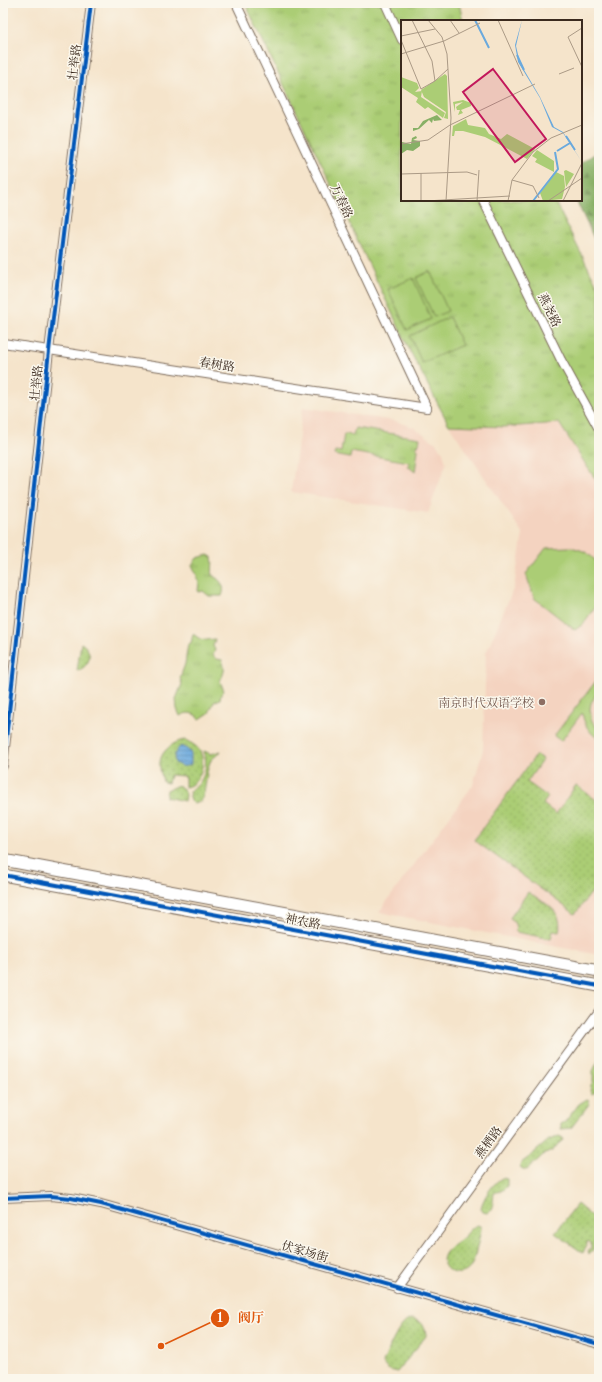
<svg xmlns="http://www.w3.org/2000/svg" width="602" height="1382" viewBox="0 0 602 1382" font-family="'Libre Caslon Text','Noto Serif SC',serif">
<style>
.built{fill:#f4d3c0}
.grass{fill:url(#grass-dots);stroke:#737c4a}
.forest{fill:url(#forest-firs);stroke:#626d42}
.park{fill:url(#park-tufts);stroke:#737c4a}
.pitch{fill:#abcd75;stroke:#737c4a}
.water{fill:url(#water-rules);stroke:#526a7e}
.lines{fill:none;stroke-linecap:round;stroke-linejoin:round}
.street-casing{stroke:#7c6b5b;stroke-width:10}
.secondary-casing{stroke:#7c6b5b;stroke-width:13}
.street{stroke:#fff;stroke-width:8}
.secondary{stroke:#fff;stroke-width:11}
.cycleway-casing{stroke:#fbf7ec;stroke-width:6}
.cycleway{stroke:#0057b8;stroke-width:4}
.education-dot{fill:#8d6e63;stroke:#fbf7ec;stroke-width:1.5}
.labels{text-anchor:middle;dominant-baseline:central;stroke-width:3;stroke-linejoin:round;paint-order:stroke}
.street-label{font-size:12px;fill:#3b2a1e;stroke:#fbf7ec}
.education-label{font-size:12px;fill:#785e54;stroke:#fbf7ec;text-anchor:end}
.inset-river{fill:none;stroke:#6aa9dd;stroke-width:2}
.inset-road{fill:none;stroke:#ab9a86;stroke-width:1}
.view{fill:#c2185b;fill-opacity:0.15;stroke:#c2185b;stroke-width:2}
.inset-edge{fill:none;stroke:#3b2a1e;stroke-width:2}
.leader{fill:none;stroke:#df570d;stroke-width:1.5}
.callout-dot{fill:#df570d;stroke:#fbf7ec;stroke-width:1.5}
.mark-label{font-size:12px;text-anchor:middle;font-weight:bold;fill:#fff}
.callout-label{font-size:13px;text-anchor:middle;font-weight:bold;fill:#df570d;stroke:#fbf7ec;stroke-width:3;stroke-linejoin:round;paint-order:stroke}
</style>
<defs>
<pattern id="grass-dots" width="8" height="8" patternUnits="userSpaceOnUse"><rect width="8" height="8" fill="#abcd75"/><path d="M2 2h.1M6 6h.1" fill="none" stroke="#94b065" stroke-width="1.8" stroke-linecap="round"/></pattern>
<pattern id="forest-firs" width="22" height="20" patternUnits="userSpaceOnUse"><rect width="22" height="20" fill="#88b066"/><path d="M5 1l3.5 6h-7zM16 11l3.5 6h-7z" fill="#708f53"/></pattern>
<pattern id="park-tufts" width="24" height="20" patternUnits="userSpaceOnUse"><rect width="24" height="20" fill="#abcd75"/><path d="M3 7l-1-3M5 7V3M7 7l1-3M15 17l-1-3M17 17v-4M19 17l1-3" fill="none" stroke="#94b065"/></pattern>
<pattern id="water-rules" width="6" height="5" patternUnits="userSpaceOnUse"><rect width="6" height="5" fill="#6aa9dd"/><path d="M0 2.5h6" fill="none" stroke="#588ab3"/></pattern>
</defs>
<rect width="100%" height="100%" fill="#fbf7ec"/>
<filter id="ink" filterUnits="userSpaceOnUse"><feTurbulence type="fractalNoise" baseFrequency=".025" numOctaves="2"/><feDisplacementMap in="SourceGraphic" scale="8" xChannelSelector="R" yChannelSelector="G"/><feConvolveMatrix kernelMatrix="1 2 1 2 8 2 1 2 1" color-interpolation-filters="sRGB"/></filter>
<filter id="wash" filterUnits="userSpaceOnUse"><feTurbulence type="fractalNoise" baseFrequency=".012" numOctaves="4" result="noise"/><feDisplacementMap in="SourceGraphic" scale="16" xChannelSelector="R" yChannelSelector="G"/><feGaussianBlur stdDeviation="0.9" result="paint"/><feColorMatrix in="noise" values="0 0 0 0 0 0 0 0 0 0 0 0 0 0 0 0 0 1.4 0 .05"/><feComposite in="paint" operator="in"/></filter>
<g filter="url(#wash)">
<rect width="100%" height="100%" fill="#f5e4cb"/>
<g class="built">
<polygon points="303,407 395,421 413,427 435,442 443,452 446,464 428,513 291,492"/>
<polygon points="559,423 599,485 599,955 379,912 473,785 483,750 486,653 514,587 523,534 449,425 506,427"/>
</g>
<g class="grass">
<path d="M 81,643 C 94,651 91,666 77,671 Z"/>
<path d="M 185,740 C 190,742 197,746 200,751 C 206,763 200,785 185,787 L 185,776 L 170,775 L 168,783 L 163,782 C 162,776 159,769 160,762 C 161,751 174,741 185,740 Z"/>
<path d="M 204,751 L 211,754 L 221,751 C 218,756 213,756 210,762 C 205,774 207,789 201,801 L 193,803 L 191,801 L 189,792 C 205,783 208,766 204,751 Z"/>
<polygon points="536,755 543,759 527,782 548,797 543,804 556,814 576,785 599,802 599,896 592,892 575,914 474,840"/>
<path d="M 176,786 C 185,787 186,792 184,801 L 166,797 L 167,790 Z"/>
<path d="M 528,892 C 544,903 564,910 559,932 L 553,931 L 551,939 L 516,932 L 515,924 L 510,918 Z"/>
<polygon points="599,1059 599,1090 592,1094 590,1091 591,1085 593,1082 593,1071"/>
<polygon points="587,1099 589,1100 589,1104 571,1128 561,1129 561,1124 565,1122 579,1104"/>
<polygon points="559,1136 563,1138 563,1140 558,1144 552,1151 543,1155 527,1170 523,1169 520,1167 521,1163 528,1158 549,1140"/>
<path d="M 502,1178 L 507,1179 L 507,1186 L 503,1190 L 494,1193 C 493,1200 494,1209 487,1213 L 483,1212 L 481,1208 C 483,1198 493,1183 502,1178 Z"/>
<polygon points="577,1204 597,1221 599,1219 599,1242 589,1255 588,1252 591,1248 591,1243 588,1241 583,1253 555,1233"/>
<path d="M 477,1225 L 480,1226 L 481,1230 C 478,1241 476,1256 471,1266 C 462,1282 436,1269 445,1254 C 449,1247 458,1242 464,1237 C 468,1233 472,1227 477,1225 Z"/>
<path d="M 412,1319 C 421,1321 426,1327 426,1336 L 397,1372 C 391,1371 385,1369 383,1363 L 384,1360 C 389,1349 400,1320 412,1319 Z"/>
</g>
<polygon class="forest" points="599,151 599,243 597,245 576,200 581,200 581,163"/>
<g class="park">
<polygon points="245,3 459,3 463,21 402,21 402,200 554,200 599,289 599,485 559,423 506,427 449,425 410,351"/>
<polygon points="355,428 420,438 419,444 416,447 418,450 415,472 408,466 409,462 351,452 350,458 334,455 335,451 341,452 344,434 353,435"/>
<path d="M 208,555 L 212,557 C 214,564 211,570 213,576 C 221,580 226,587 222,596 L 209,596 L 203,591 L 198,592 L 199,581 L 197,580 L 197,575 L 192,565 L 197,558 Z"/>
<path d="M 193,634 L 200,639 L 206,640 L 215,639 L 213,646 L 215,650 L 213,655 L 217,659 L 222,660 C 226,669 224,673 220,681 L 224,691 L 221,694 L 220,699 L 214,702 L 209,713 L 200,719 C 194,713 188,711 180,716 L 177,709 L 176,699 L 182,684 L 180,678 L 185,664 L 188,644 L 191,643 Z"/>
</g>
<g class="pitch">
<polygon points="430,271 448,311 434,317 416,278"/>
<polygon points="413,278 431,319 407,330 388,289"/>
<polygon points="449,317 462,345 422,363 410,336"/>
<path d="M 569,547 C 582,549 592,554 599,566 L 599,601 L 583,624 L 575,630 L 534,598 L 526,574 L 546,548 Z"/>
<path d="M 599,677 L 599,690 L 591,703 L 590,709 L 592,721 L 599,730 L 599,739 C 589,733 584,724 582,713 L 561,741 L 554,736 Z"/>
</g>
<path class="water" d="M 181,746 L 187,749 L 191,753 L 191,764 C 185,768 180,766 175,763 C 173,755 175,751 181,746 Z"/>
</g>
<g filter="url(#ink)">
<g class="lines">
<defs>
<g id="street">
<polyline points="236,3 427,408"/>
<polyline points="385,3 402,40"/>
<polyline points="483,200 561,360 599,429"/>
<polyline points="3,343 427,408"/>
<polyline points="3,766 49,351 91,3"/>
<polyline points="3,1198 51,1196 71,1198 101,1204 599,1344"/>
<polyline points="397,1288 599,1011"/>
</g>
<g id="secondary">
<polyline points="3,860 599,971"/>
<polyline points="3,875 599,986"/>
</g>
</defs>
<use href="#street" class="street-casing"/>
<use href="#secondary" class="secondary-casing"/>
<use href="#street" class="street"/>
<use href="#secondary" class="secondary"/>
<defs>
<g id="cycleway">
<polyline points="3,766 49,351 91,3"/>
<polyline points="3,875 599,986"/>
<polyline points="3,1198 51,1196 71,1198 101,1204 599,1344"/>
</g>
</defs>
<use href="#cycleway" class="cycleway-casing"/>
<use href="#cycleway" class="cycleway"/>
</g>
</g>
<circle class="education-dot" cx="542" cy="702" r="4"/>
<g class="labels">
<g class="street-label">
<text transform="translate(74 62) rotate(-83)">壮举路</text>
<text transform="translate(342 201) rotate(65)">万春路</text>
<text transform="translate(550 310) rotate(64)">燕尧路</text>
<text transform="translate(217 364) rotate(9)">春树路</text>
<text transform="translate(36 383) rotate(-84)">壮举路</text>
<text transform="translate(303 921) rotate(11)">神农路</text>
<text transform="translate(488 1142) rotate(-54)">燕栖路</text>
<text transform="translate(305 1251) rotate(16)">伏家场街</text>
</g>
<g class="education-label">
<text x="534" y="702">南京时代双语学校</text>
</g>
</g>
<g transform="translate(401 20)">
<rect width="181" height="181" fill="#f5e4cb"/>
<path d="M 62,80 L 70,83 L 70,86 L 60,90 L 62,93 L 57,95 L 59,90 L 56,90 L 55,87 L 62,82 L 54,84 L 54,92 L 52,82 Z" fill="#abcd75"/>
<path d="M 36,95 L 41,100 L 33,101 L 32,99 L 31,103 L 28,100 L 18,109 L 12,111 L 12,108 L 17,108 L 22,101 ZM 0,111 L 1,122 L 10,124 L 11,118 L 15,116 L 16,118 L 12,120 L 19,121 L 19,126 L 12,131 L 6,130 L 0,134 Z" fill="#88b066"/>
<path d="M 0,57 L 16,63 L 18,68 L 14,72 L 21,71 L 20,77 L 44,93 L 42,98 L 27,87 L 24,89 L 15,82 L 17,78 L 0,67 ZM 65,99 L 67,105 L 84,108 L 88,114 L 100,119 L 106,114 L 134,129 L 126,139 L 84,117 L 62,111 L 54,111 L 53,116 L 51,116 L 52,106 ZM 136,130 L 153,141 L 153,152 L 134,142 L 136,139 L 131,136 ZM 165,150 L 173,154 L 165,167 L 163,151 ZM 155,152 L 163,156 L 164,167 L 161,179 L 142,181 L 139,173 Z" fill="#abcd75"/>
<path d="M 44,54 L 46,56 L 47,99 L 43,98 L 45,92 L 23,77 L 20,70 Z" fill="#abcd75"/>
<path d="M 121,0 L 115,26 L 119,43 L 139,77 L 153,107 L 162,112 L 181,142 L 162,113 L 151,107 L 139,78 L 117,42 L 114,25 Z" fill="#6aa9dd"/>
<path class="inset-river" d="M 74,0 L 88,28M 116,35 L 123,50M 165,116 L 174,130M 156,131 L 169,123M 132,181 L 157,149 L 154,132"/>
<path class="inset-road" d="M 11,0 L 31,41 L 34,61M 27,0 L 41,17 L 46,34 L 50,98 L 45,181M 49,0 L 58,13M 97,0 L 122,56M 181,8 L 167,17 L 181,47M 0,16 L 34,9M 0,20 L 20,69 L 34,61 L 47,49M 0,34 L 43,21 L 79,3M 158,54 L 173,48M 0,124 L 27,120 L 49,105 L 134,64M 20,153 L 20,181M 0,154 L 66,152 L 76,155M 111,160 L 132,166 L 138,178M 25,181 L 109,176M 76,181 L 78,150M 107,181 L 111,160 L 132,132 L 150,118 L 181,105M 147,181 L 181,158M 162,181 L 181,143"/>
<path class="view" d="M 92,49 L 145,119 L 114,142 L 62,72 Z"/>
<rect width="181" height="181" class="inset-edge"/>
</g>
<path class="leader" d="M161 1346L220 1318"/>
<g class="callout-dot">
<circle cx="161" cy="1346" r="4"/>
<circle cx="220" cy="1318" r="10"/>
</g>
<g class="mark-label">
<text x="220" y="1322">1</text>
</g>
<g class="callout-label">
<text x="251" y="1322">阀厅</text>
</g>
<rect width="602" height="1382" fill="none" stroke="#fbf7ec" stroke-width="16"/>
</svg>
